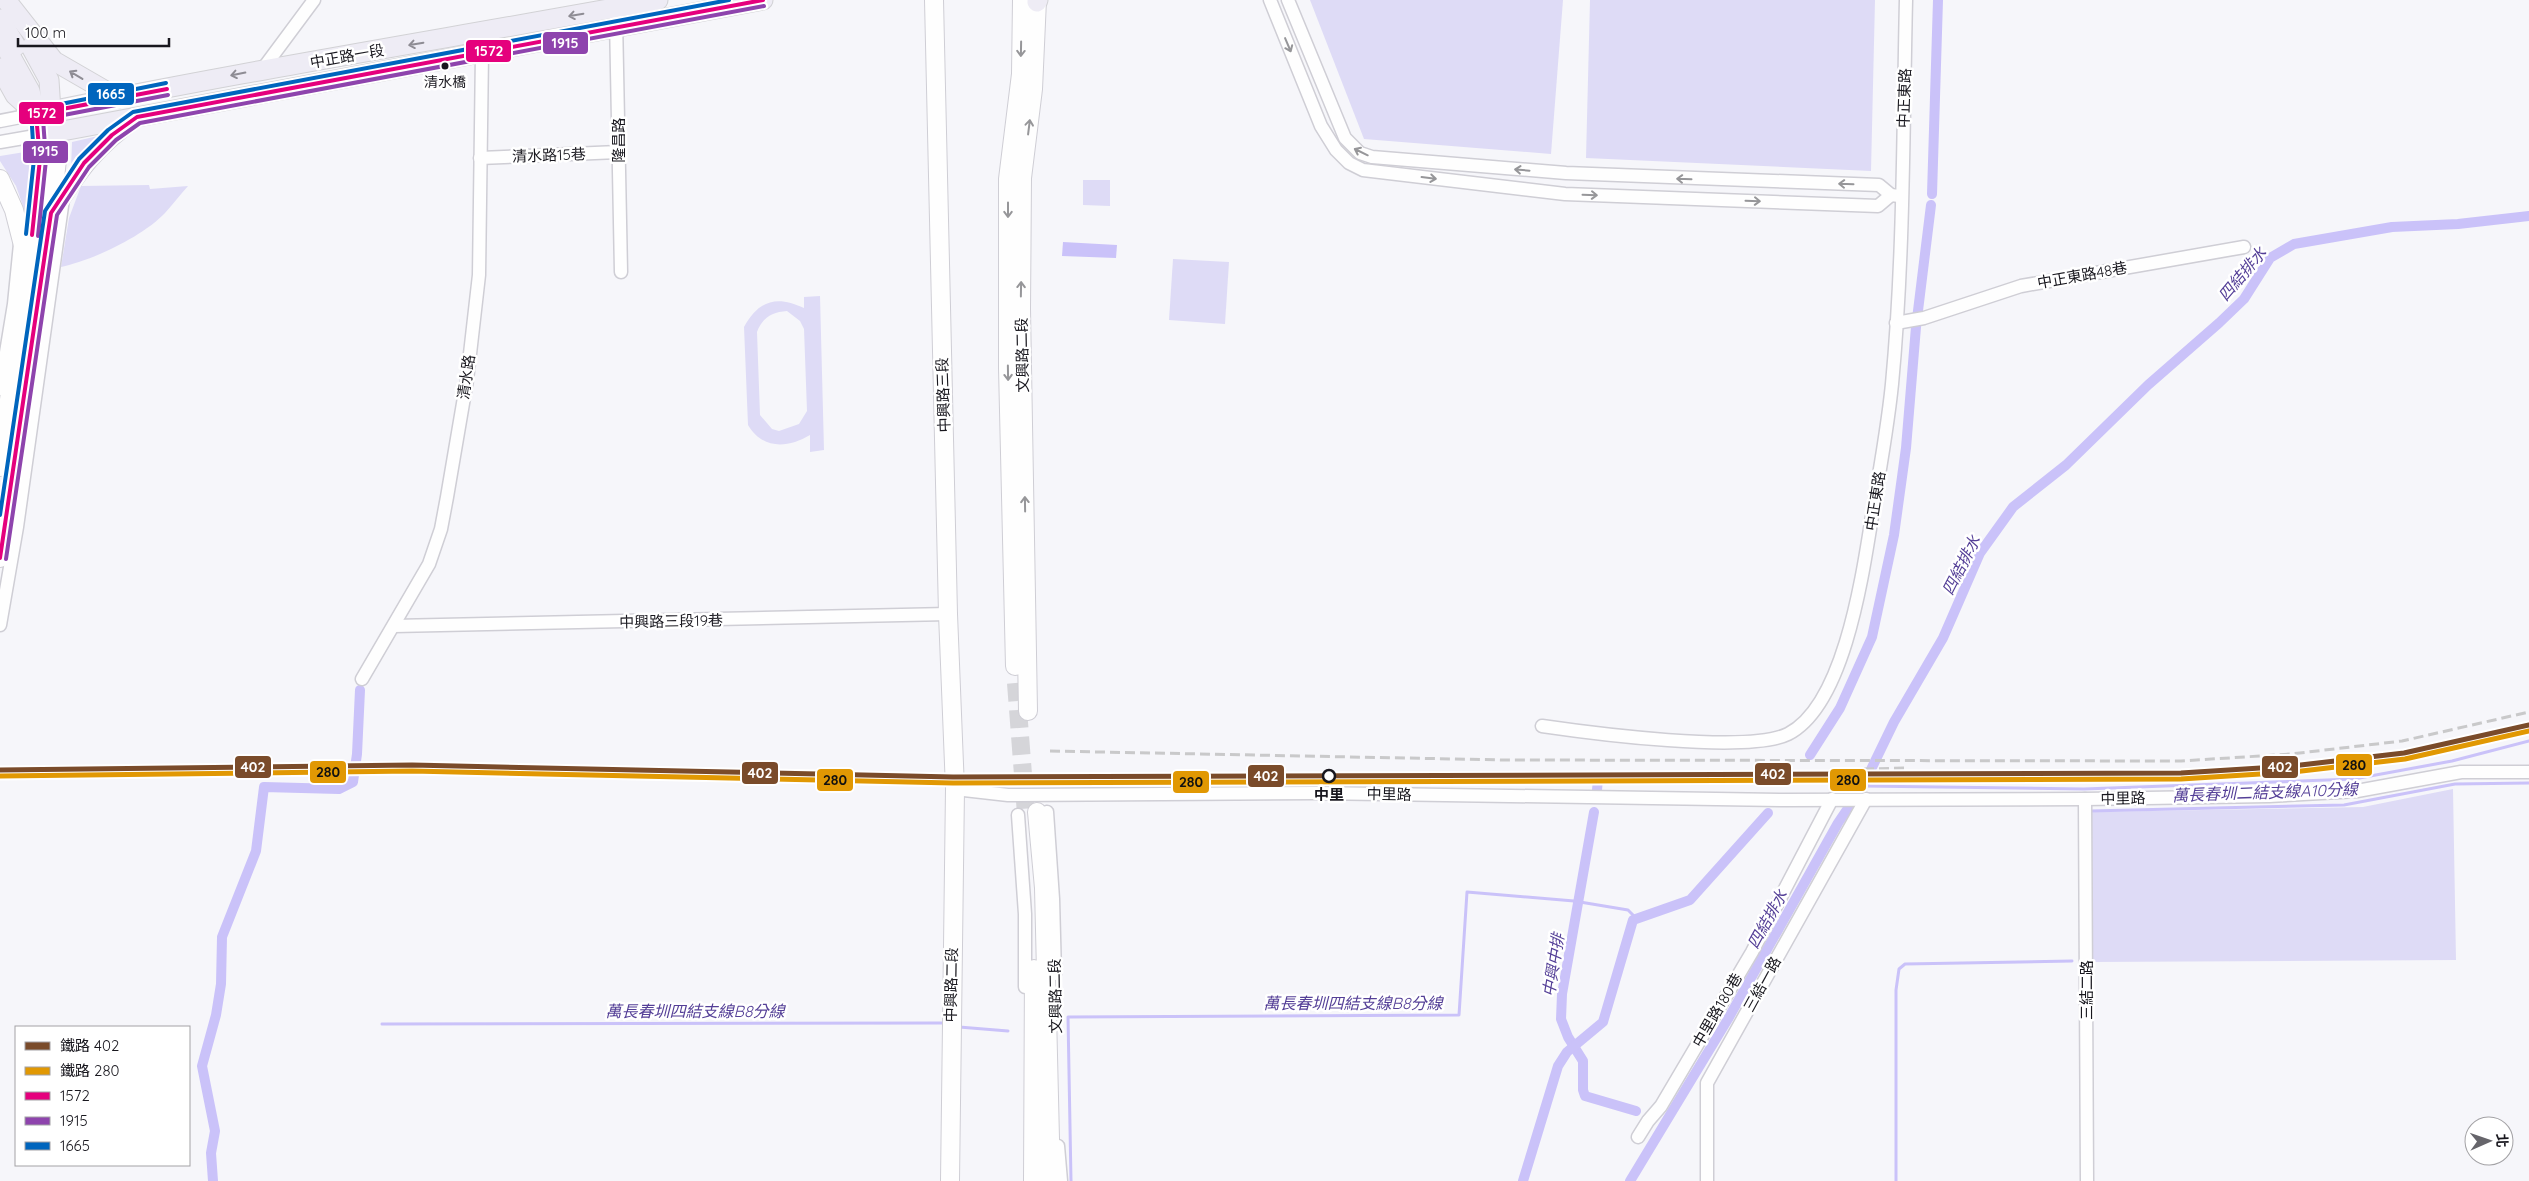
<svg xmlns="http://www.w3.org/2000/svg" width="2529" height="1181" viewBox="0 0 2529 1181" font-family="Quicksand,'Noto Sans TC',sans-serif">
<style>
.green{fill:#dedbf6;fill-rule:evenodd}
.water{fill:#cac2f9}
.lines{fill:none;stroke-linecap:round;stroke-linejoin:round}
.stream{stroke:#cac2f9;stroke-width:3}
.canal{stroke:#cac2f9;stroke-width:10}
.secondary-tunnel{stroke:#d5d5d9;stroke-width:18;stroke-dasharray:18 9;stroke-linecap:butt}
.street-casing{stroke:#cfced5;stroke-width:15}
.secondary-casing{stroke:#cfced5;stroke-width:20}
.primary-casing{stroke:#d2d2d5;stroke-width:21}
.street{stroke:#fefefe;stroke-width:12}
.secondary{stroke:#fefefe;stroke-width:18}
.primary{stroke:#eeecf5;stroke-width:19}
.rail{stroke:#c9c9ca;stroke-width:3;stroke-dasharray:10 5;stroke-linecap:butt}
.bus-1-casing{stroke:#fff;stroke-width:8}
.bus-2-casing{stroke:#fff;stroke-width:8}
.bus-3-casing{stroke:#fff;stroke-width:8}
.bus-1{stroke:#e5007d;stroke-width:4}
.bus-2{stroke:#8e44ad;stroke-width:4}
.bus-3{stroke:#0065bd;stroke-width:4}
.rail-1-casing{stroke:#fff;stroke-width:9}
.rail-2-casing{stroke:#fff;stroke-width:9}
.rail-1{stroke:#7a4b2a;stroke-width:5}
.rail-2{stroke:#e19803;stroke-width:5}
.oneway{stroke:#8e8c94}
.oneway2{stroke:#969699}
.bus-dot{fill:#18171e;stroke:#fff;stroke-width:2}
.stop-dot{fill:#fff;stroke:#18171e;stroke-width:2.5}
.labels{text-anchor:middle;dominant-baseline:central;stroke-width:5;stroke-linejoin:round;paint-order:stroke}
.bus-label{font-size:14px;fill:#18171e;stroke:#fff}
.street-label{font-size:15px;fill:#18171e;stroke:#fff}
.stop-label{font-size:15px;font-weight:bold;fill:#18171e;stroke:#fff}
.water-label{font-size:16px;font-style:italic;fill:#543f97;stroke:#fff}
.line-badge{stroke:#fff;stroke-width:2}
.badge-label{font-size:14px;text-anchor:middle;font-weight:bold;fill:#fff}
.pale-badge-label{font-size:14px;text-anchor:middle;font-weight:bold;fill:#111}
</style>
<rect width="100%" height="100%" fill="#f6f6fa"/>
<g class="green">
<polygon points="1310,0 1563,0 1551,154 1364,139"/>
<polygon points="1590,0 1875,0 1871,171 1586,158"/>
<polygon points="98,136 71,169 72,142"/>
<polygon points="31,151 25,212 16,186 0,161 0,156"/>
<polygon points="1083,180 1110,180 1110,206 1083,205"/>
<path d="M 149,185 L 150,189 L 188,186 C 180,195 173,204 165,213 C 142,237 93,260 61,267 L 69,218 L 81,186 Z"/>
<polygon points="1173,259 1229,262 1225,324 1169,320"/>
<path d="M 820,296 L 824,450 L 810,452 L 810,435 C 788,448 763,450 748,425 L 744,327 C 759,300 777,295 804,308 L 804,297 ZM 787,311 L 800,321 L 804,329 L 807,411 L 799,424 L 779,431 L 772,429 L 760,415 L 757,332 C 762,318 772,312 787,311 Z"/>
<polygon points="2453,789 2456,960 2091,962 2091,812 2363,807"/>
</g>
<polygon class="water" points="1063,242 1117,245 1116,258 1062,256"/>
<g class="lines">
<g class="stream">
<polyline points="1863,786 2084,789 2354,779 2452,761 2529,741"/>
<polyline points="2090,811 2344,805 2455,784 2529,783"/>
<polyline points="382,1024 945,1023"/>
<polyline points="959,1027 1008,1031"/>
<polyline points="1071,1181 1068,1017 1459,1015 1467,892 1574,901 1628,910 1637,919"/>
<polyline points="1896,1181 1896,990 1899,969 1905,964 2072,961"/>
</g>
<g class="canal">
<polyline points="1932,194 1938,0"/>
<polyline points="1810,755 1840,708 1872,637 1894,535 1906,448 1916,327 1931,205"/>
<polyline points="1597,790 1598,779"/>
<polyline points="1594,812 1562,994 1561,1019 1568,1037 1583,1061 1583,1090 1585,1096 1636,1111"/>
<polyline points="213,1181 211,1153 215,1131 202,1066 216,1015 221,984 222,937 256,851 264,787 339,789 353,782 357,754 360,690"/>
<polyline points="1523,1181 1558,1066 1567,1052 1603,1022 1633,920 1690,900 1768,813"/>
<polyline points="1630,1181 1728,1019 1838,823 1863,786 1894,722 1943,638 1980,553 2013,507 2066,465 2148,385 2219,323 2244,299 2270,258 2294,244 2392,227 2458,224 2529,216"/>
</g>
<polyline class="secondary-tunnel" points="1016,683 1026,814"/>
<defs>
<g id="street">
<polyline points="1270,0 1321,126 1336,150 1349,163 1363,170 1565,194 1878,206 1891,195"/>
<polyline points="1288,0 1345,138 1360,153 1372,157 1566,173 1879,185 1891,195 1899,196"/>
<polyline points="616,19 621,272"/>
<polyline points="262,70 314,0"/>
<polyline points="0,121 36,114"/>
<polyline points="0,142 41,135"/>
<polyline points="480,158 618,152"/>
<polyline points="1896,323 1924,318 2021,286 2244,247"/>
<polyline points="0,389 14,304 20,244"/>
<polyline points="0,625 17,527 63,199"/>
<polyline points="394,626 948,614"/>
<polyline points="362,679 429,564 441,529 447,497 467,380 479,275 482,53"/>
<path d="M 1542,726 C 1590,733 1748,754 1788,734 C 1847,704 1864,564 1874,504 C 1881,464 1888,424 1892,384 C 1904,257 1903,128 1906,0"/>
<polyline points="955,789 1008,795 1315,793 1784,800 2085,799 2269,796 2357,791 2461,772 2529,772"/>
<polyline points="2085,799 2087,1181"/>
<polyline points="1047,812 1053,899 1055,974"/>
<polyline points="1018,815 1025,914 1025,987"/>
<polyline points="1638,1137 1648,1121 1661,1106 1752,952 1832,799"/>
<polyline points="1058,1146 1061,1181"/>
<polyline points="1707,1181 1707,1083 1866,799"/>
</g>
<g id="secondary">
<polyline points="934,0 948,614 955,789 950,1181"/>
<polyline points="0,179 14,210 26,257"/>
<path d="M 53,211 C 79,169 96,146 137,117"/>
<polyline points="0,467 41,161 41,135"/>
<polyline points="0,558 51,213 57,160 51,111"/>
<polyline points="1015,666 1008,368 1008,179 1021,74 1022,0"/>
<polyline points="1028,711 1021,309 1022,178 1033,89 1037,0"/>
<polyline points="1037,812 1044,888 1051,1181"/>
<polyline points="1033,1181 1034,969"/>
</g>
<g id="primary">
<polyline points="6,0 54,61 118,98"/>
<polyline points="1037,2 1038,0"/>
<polyline points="0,19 16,46"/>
<polyline points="0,37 30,91 41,135 763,0"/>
<polyline points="31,47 49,80 51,111"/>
<polyline points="0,68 15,95 36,114"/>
<path d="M 36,114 C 242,71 451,38 658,0"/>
</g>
</defs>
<use href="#street" class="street-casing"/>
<use href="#secondary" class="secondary-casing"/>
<use href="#primary" class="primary-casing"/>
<use href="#street" class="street"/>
<use href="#secondary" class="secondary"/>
<use href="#primary" class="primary"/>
<g class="rail">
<polyline points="1050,751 1505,760 2181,761 2291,754 2402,741 2529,712"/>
<polyline points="1864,769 1909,768"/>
</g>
<defs>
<g id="bus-1">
<polyline points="32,235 40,159 36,114 167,89"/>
<polyline points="0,558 51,213 84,163 112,135 137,117 763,0"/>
</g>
<g id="bus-2">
<polyline points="38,236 46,160 43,119 168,95"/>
<polyline points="6,559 57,215 89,167 116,140 140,123 764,6"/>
</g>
<g id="bus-3">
<polyline points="26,234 34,159 31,110 166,83"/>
<polyline points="0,515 45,211 79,159 108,130 133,112 729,0"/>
</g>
</defs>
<use href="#bus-1" class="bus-1-casing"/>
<use href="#bus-2" class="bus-2-casing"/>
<use href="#bus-3" class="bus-3-casing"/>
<use href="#bus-1" class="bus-1"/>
<use href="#bus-2" class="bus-2"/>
<use href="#bus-3" class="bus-3"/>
<defs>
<polyline id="rail-1" points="0,770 412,765 953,777 2181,773 2292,766 2404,753 2529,725"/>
<polyline id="rail-2" points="0,776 412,771 953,783 2181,779 2293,772 2405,759 2529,731"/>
</defs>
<use href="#rail-1" class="rail-1-casing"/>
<use href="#rail-2" class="rail-2-casing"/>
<use href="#rail-1" class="rail-1"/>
<use href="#rail-2" class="rail-2"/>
</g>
<defs><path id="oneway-shaft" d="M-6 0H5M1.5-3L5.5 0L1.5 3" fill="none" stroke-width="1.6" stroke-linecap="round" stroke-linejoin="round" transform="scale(1.25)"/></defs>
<g class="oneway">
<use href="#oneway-shaft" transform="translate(576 15) rotate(170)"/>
<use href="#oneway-shaft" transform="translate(416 44) rotate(170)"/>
<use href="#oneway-shaft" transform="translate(238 74) rotate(169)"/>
<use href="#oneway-shaft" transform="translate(76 75) rotate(-149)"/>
</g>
<g class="oneway2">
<use href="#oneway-shaft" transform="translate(1288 45) rotate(67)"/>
<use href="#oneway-shaft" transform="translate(1021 49) rotate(91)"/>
<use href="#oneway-shaft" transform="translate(1029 127) rotate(-83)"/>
<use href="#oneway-shaft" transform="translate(1361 152) rotate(-154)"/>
<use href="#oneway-shaft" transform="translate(1522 170) rotate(-175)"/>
<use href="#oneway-shaft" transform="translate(1429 178) rotate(7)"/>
<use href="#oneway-shaft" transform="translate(1684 179) rotate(-178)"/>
<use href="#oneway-shaft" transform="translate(1846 184) rotate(-178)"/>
<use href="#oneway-shaft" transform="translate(1590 195) rotate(2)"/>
<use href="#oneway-shaft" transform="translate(1753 201) rotate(2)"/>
<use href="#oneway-shaft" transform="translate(1008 210) rotate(90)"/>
<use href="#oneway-shaft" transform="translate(1021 289) rotate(-89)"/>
<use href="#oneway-shaft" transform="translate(1008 373) rotate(89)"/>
<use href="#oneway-shaft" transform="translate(1025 504) rotate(-91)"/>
</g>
<circle class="bus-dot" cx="445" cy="66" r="4.5"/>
<circle class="stop-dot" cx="1329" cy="776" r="6"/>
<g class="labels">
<g class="bus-label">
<text x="445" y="82">清水橋</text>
</g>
<g class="street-label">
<text transform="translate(347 56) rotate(-10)">中正路一段</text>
<text transform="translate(1904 98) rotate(-88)">中正東路</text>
<text transform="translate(618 140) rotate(-90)">隆昌路</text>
<text transform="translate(549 155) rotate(-2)">清水路15巷</text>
<text transform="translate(2082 275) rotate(-10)">中正東路48巷</text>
<text transform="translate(1022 355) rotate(-91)">文興路二段</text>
<text transform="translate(466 377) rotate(-82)">清水路</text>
<text transform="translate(943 395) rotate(-92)">中興路三段</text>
<text transform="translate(1875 501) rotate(-81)">中正東路</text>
<text transform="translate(671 621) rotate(-1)">中興路三段19巷</text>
<text transform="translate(1389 794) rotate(1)">中里路</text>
<text transform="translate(2123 798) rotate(-1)">中里路</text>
<text transform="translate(1762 984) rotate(-61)">三結一路</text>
<text transform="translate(951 985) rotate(-89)">中興路二段</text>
<text transform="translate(2086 990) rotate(-90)">三結二路</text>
<text transform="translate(1055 996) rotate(-91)">文興路二段</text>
<text transform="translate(1717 1010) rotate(-60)">中里路180巷</text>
</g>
<g class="stop-label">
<text x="1329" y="794">中里</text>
</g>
<g class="water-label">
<text transform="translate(2242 274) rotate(-50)">四結排水</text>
<text transform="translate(1961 565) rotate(-63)">四結排水</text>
<text transform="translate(2265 792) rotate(-2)">萬長春圳二結支線A10分線</text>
<text transform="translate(1767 919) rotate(-61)">四結排水</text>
<text transform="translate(1553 965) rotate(-81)">中興中排</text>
<text x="1353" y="1003">萬長春圳四結支線B8分線</text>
<text x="695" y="1011">萬長春圳四結支線B8分線</text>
</g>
</g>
<g class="line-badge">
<rect x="542" y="31" width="47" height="24" rx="5" fill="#8e44ad"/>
<rect x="465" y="39" width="47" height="24" rx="5" fill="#e5007d"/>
<rect x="87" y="82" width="48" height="24" rx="5" fill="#0065bd"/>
<rect x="18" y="101" width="47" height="24" rx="5" fill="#e5007d"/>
<rect x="22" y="140" width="47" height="24" rx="5" fill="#8e44ad"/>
<rect x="2335" y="753" width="38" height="24" rx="5" fill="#e19803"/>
<rect x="2261" y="755" width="38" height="24" rx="5" fill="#7a4b2a"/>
<rect x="234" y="755" width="38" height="24" rx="5" fill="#7a4b2a"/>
<rect x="309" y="760" width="38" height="24" rx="5" fill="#e19803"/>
<rect x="741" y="761" width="38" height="24" rx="5" fill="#7a4b2a"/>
<rect x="1754" y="762" width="38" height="24" rx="5" fill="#7a4b2a"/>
<rect x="1247" y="764" width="38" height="24" rx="5" fill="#7a4b2a"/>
<rect x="1829" y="768" width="38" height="24" rx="5" fill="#e19803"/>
<rect x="816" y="768" width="38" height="24" rx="5" fill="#e19803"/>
<rect x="1172" y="770" width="38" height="24" rx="5" fill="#e19803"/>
</g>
<g class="badge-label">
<text x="565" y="48">1915</text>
<text x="489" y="56">1572</text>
<text x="111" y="99">1665</text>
<text x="42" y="118">1572</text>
<text x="45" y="156">1915</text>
<text x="2280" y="772">402</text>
<text x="253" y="772">402</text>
<text x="760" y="778">402</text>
<text x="1773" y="779">402</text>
<text x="1266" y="781">402</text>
</g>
<g class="pale-badge-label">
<text x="2354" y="770">280</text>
<text x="328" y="777">280</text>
<text x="1848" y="785">280</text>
<text x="835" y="785">280</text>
<text x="1191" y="787">280</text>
</g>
<rect x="15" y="1026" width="175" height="140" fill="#ffffff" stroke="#a3a2a5"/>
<rect x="25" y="1042" width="25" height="8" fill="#7a4b2a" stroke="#a3a2a5"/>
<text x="60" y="1051" font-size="15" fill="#18171e">鐵路 402</text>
<rect x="25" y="1067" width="25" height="8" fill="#e19803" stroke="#a3a2a5"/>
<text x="60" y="1076" font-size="15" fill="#18171e">鐵路 280</text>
<rect x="25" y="1092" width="25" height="8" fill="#e5007d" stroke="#a3a2a5"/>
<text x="60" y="1101" font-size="15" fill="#18171e">1572</text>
<rect x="25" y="1117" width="25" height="8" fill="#8e44ad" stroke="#a3a2a5"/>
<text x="60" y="1126" font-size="15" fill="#18171e">1915</text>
<rect x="25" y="1142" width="25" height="8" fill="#0065bd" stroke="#a3a2a5"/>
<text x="60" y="1151" font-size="15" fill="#18171e">1665</text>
<g transform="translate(2489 1141) rotate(88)"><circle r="24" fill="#ffffff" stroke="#a3a2a5"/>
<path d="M0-4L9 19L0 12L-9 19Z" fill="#66656b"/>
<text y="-8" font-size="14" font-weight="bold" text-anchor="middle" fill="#18171e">北</text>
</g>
<path d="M18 38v8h151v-8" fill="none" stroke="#18171e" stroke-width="2.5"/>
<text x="25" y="38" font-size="15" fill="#18171e" stroke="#ffffff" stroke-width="4" paint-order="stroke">100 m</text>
</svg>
